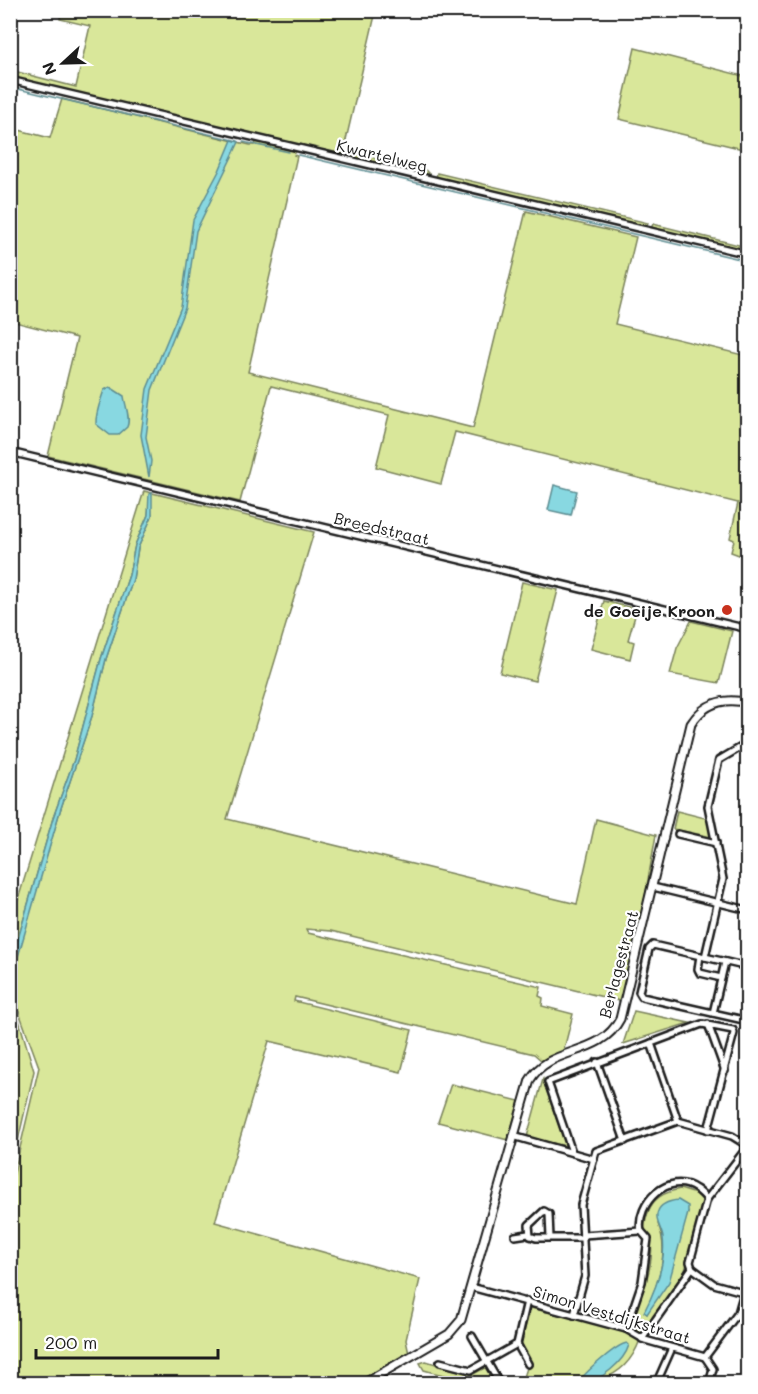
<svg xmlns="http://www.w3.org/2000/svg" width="758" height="1394" viewBox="0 0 758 1394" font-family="Mali,sans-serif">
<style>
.green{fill:#d9e79a;stroke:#7a825b;stroke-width:1.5;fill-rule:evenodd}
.water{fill:#88d8e1;stroke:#5d8d92;stroke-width:1.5}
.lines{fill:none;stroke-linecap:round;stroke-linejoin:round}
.stream{stroke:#5d8d92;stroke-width:1.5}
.minor-casing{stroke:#1c1c1c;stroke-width:10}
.tertiary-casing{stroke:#1c1c1c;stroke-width:11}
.minor{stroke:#fff;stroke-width:5}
.tertiary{stroke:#fff;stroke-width:7}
.poi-dot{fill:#c8321e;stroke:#fff;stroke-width:2}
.labels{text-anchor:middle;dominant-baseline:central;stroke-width:4.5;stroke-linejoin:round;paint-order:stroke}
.street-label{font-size:16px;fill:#1c1c1c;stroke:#fff}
.poi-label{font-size:16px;font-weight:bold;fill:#1c1c1c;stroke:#fff;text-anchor:end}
</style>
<rect width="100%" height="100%" fill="#fff"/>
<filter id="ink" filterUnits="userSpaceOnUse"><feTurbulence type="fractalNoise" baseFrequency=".0167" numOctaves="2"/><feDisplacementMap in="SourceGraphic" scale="12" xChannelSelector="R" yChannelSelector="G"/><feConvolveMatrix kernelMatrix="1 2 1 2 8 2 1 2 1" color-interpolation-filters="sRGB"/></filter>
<g filter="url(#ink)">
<g class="green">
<polygon points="61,11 376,11 342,157 299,146 294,155 297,156 248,372 473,428 526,211 636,237 615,324 747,356 747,561 747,558 731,552 734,540 730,538 738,503 455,432 441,484 376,467 389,415 271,386 240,502 48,456 77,338 11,321 11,128 50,138 62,99 250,145 255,145 258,137 11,77 10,70 76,87 90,26 60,19"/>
<polygon points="635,48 747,77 747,150 619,119"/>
<polygon points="353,153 425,170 429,174 428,178 349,159"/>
<polygon points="437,173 648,223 646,230 436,179"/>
<polygon points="653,224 747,247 747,254 650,231"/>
<polygon points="144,491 314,532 227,819 577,904 596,819 656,835 641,919 620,1001 331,931 306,929 308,933 541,987 539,996 543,998 542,1006 573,1014 563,1053 542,1061 534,1054 295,997 294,1001 412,1030 401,1072 269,1041 215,1222 420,1279 406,1340 409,1354 360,1383 11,1383 11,1186 39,1067 19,1012 17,989 14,991 15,1007 34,1071 11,1171 13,969 60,811 92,716 106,659 133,579 138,548 152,516 150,495 148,515 135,545 129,575 101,659 74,760 53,818 11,963 11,922"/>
<polygon points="522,582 558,590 535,681 500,673"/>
<polygon points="604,601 637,609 628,640 634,642 630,659 591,649"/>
<polygon points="691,621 732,631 719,683 670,674 677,648"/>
<polygon points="677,811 709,819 712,837 673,829"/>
<polygon points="634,1011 689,1023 623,1044"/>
<polygon points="543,1079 545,1086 566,1146 527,1137"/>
<polygon points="451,1084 519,1101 508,1140 438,1122"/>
<path d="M 680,1189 L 696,1194 L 703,1201 L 703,1208 L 684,1274 L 644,1334 L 631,1328 L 631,1322 C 639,1301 664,1247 644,1229 C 648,1204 655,1194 680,1189 ZM 688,1213 L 647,1314 L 645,1312 C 658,1286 670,1252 658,1224 Z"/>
<path d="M 531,1308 L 617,1329 L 640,1340 C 620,1394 571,1383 522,1383 L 527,1368 L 533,1365 L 520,1344 Z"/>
<polygon points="426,1361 472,1375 486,1367 494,1381 503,1383 478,1383 431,1372 424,1370 420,1363"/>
</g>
<g class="water">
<polygon points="232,140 239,142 196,231 185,308 152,390 146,437 151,461 149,477 141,435 147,389 181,307 193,220 219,171"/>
<path d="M 110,387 L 124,396 C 125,405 131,419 127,427 L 118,435 L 110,435 L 96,424 C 95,414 101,400 104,390 Z"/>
<polygon points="554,485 577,491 571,515 548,510"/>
<polygon points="152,493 152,516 138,548 133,579 106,659 92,716 60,811 11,981 11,963 53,818 74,760 101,659 129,575 135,545 148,515 149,494"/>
<path d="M 678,1200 L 688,1206 L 688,1213 L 669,1282 L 647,1314 L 644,1312 C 655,1291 666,1262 663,1238 C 662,1229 654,1220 658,1211 C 661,1203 670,1201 678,1200 Z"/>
<path d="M 627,1343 L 629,1345 C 624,1362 600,1382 582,1383 L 580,1380 C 587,1371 617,1344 627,1343 Z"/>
</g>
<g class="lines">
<g class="stream">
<polyline points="10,87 238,141"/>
<polyline points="243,142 289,152"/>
<polyline points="298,155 748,261"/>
</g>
<defs>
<g id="minor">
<polyline points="10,80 748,254"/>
<polyline points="10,452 748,629"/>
<polyline points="678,834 716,843"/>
<polyline points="653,887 748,910"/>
<polyline points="700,956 698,969 700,973 721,978"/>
<polyline points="705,957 723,879 708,806 719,760 748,743"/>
<polyline points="748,967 653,945 649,949 639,992 642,997 748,1021"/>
<polyline points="713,1013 725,962"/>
<polyline points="708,1024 725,1071"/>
<polyline points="651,1043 678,1121"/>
<polyline points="597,1062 625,1141"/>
<polyline points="513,1136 594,1159"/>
<polyline points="572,1152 548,1082 702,1024 733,1030 734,1033 708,1130"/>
<polyline points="583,1235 641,1231"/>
<polyline points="515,1236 528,1234"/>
<polyline points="550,1238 549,1214 544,1211 529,1225 530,1236 536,1238 583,1238"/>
<polyline points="692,1268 714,1284 743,1292"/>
<polyline points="471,1287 626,1329 645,1340 705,1357 738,1313 748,1278"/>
<polyline points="574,1315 585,1276 581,1205 596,1151 678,1121 732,1136 748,1146"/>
<path d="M 626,1329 L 642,1282 L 648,1239 L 641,1231 C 635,1204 669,1170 696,1189 C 700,1191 704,1196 707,1199"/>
<polyline points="472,1336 497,1379"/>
<polyline points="642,1339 692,1268 690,1262 707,1199 748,1146"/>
<polyline points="517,1344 528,1364"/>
<polyline points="705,1357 713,1369 709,1384"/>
<polyline points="440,1362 471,1370 517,1344 527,1301"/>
<polyline points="431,1384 438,1384"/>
<polyline points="656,1384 672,1348"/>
</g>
<path id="tertiary" d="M 363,1384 L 449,1334 L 461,1320 L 530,1080 C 550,1045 600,1058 620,1019 L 691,724 C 704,703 724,697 748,703"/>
</defs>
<use href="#minor" class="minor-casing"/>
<use href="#tertiary" class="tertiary-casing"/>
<use href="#minor" class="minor"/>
<use href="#tertiary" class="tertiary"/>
</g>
</g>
<circle class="poi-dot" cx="727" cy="610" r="6"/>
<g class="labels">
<g class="street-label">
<text transform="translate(382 155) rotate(14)">Kwartelweg</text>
<text transform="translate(382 528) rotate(13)">Breedstraat</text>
<text transform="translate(618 964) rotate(-75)">Berlagestraat</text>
<text transform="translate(612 1314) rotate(17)">Simon Vestdijkstraat</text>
</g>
<g class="poi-label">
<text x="715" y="610">de Goeije Kroon</text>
</g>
</g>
<rect width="758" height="1394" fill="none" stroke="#fff" stroke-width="36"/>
<rect x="18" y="18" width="722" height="1358" fill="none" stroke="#1c1c1c" stroke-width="2" filter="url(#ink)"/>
<g transform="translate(63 63) rotate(248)" stroke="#ffffff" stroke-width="4.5" paint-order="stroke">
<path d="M0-4.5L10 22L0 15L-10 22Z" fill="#1c1c1c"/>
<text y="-9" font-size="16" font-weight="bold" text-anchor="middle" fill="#1c1c1c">N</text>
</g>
<path d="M36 1349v9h182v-9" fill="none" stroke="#1c1c1c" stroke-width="3"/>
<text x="45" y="1349" font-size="18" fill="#1c1c1c" stroke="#ffffff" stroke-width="4.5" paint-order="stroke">200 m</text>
</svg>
